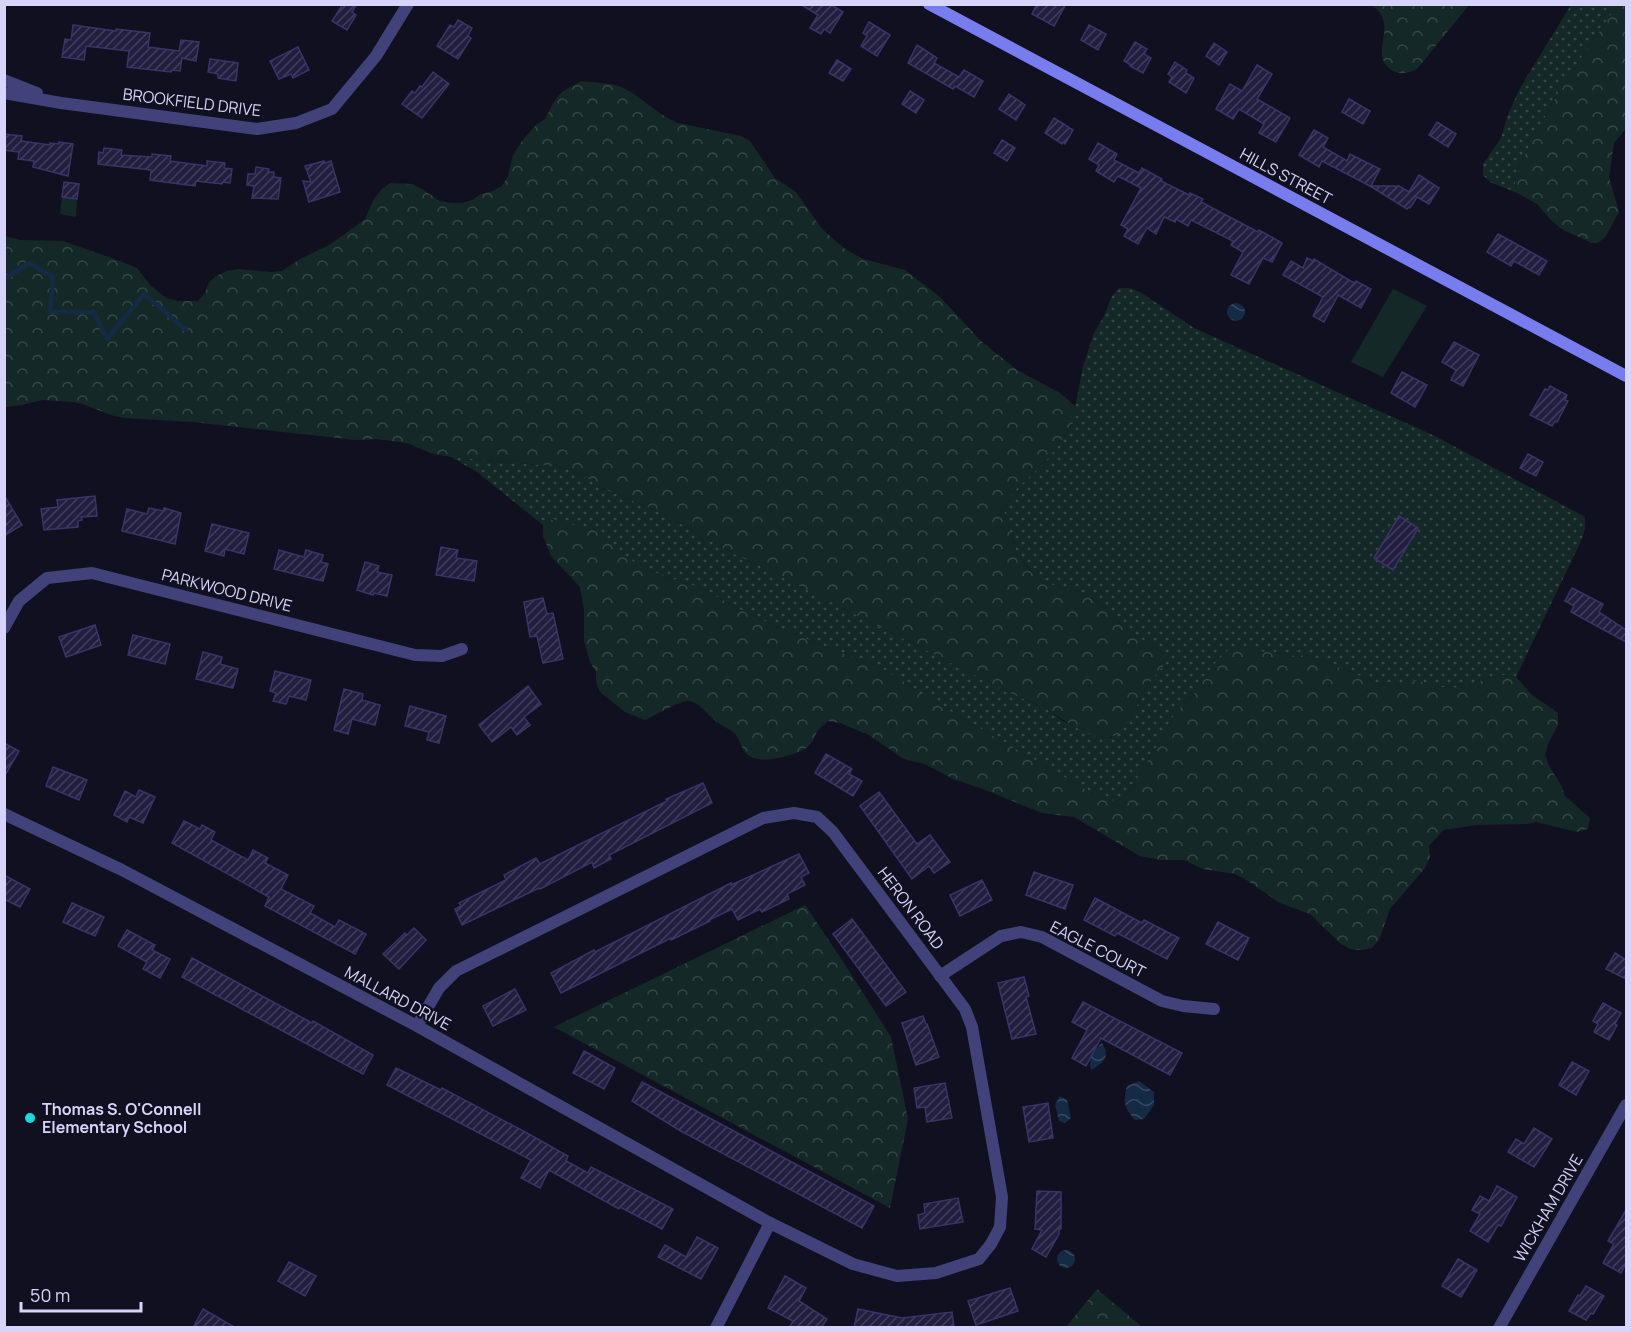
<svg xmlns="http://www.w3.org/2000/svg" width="1631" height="1332" viewBox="0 0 1631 1332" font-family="Manrope,sans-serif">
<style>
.grass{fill:url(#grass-dots)}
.forest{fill:url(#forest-crowns)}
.green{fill:#142927}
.water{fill:url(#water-waves)}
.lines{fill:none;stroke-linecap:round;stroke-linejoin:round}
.stream{stroke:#152b45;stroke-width:4.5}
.building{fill:url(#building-hatch);stroke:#3a3368;stroke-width:1.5}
.street{stroke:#404279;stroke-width:12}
.secondary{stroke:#777cee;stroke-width:12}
.poi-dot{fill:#1bd9df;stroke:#111020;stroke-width:2}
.labels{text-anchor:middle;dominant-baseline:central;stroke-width:4.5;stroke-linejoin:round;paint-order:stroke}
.street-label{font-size:16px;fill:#d6d4fa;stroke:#111020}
.poi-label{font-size:16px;font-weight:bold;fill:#d6d4fa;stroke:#111020;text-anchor:start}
</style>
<defs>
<pattern id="grass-dots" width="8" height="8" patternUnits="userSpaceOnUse" patternTransform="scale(1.5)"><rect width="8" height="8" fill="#142927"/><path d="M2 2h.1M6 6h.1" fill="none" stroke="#354747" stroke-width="1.8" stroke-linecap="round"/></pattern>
<pattern id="forest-crowns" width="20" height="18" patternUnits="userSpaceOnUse" patternTransform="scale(1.5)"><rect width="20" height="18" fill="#142927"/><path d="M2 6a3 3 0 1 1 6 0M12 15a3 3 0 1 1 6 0" fill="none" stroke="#354747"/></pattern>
<pattern id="water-waves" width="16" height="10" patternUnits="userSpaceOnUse" patternTransform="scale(1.5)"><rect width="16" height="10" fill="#152b45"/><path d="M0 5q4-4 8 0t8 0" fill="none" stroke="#364961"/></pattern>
<pattern id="building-hatch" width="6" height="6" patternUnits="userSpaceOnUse" patternTransform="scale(1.5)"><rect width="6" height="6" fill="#221e3f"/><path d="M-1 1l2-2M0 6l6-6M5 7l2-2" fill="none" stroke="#413e5c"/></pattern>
</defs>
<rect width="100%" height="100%" fill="#111020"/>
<g class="grass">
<path d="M 1571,5 L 1618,5 L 1564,82 L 1518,167 C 1515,176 1514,184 1517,193 L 1490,182 L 1483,175 L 1483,164 L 1501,138 L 1507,117 L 1520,88 Z"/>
<polygon points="1119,288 1130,288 1140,292 1194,328 1435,436 1585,517 1585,528 1582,539 1516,677 1504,675 1492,677 1461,688 1437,687 1415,680 1404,682 1394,686 1382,685 1316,658 1305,655 1213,665 1196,692 1179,709 1173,717 1158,745 1129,790 1122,799 1111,801 1090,792 919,693 910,685 869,662 847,655 784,630 743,611 703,589 650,571 553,519 543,525 477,472 451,457 551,466 572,470 609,491 662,513 726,550 766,569 1014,695 1045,708 1061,720 1090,734 1111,738 1138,704 1142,694 1148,685 1161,651 1136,636 1119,623 1105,608 1087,594 1045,583 1028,568 1016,552 1004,511 1014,491 1045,462 1071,428 1083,367 1093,335 1104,316 1112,296"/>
</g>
<g class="forest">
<path d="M 1371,5 L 1469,5 L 1417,69 C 1408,73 1399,76 1390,69 C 1373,55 1389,36 1383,19 C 1381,13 1376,8 1371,5 Z"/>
<path d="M 1618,5 L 1626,5 L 1626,128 L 1614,143 L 1609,177 L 1619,212 L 1606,236 L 1598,243 L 1592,243 L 1563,230 L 1551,220 L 1537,204 L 1517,193 C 1514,184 1515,176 1518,167 L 1564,82 Z"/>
<path d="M 581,81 C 594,83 611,82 623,88 C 643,97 657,115 678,123 L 741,136 L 750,141 L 775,178 L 796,192 L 822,229 L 845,249 L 863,259 L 905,270 L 940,297 L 982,342 L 1017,370 L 1060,393 L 1076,407 L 1071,428 L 1045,462 L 1014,491 L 1004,511 L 1016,552 L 1028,569 L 1046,583 L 1087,594 L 1105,608 L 1119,623 L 1136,636 L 1161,651 L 1168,660 C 1160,671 1149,681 1143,693 C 1136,705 1130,724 1119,733 C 1099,749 1061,717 1044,708 C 1035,703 1024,699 1014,695 L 766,569 L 726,550 L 662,513 L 609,491 L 572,470 L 551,466 L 451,457 L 430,453 L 410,444 L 400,442 L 377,439 L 356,440 L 193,422 L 125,418 L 114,416 L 85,405 L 74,402 L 42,400 L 22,405 L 5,407 L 5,236 L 20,240 L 63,241 L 117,260 L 137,268 L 150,285 L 166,298 L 177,301 L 198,301 L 205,293 L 209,282 L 218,275 L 227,271 L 238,269 L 271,272 L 282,271 L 300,259 L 329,245 L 356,226 L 365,219 L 374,199 L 381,190 L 390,183 L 412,184 L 422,189 L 440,201 L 451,203 L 462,203 L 472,200 L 481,194 L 493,191 L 502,186 L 508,176 L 513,155 L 522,141 L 536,125 L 545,119 L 555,100 L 562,92 Z"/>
<path d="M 553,519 L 595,531 L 631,560 L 650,571 L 703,589 L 743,611 L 784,630 L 847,655 L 869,662 L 910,685 L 919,693 L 1090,792 L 1111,801 L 1122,799 L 1129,790 L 1158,745 L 1173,717 L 1179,709 L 1196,692 L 1213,665 L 1228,650 L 1239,648 L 1294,656 L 1305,655 L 1316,658 L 1382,685 L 1394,686 L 1404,682 L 1415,680 L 1437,687 L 1461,688 L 1492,677 L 1504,675 L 1516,677 L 1531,694 L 1558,713 L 1558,725 L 1548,744 L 1545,755 L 1549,766 L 1561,785 L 1565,796 L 1590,818 L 1588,829 L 1577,832 L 1536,822 L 1526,824 L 1476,825 L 1443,830 L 1429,846 L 1430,857 L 1425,868 L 1390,909 L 1379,940 L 1372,948 L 1361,950 L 1350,949 L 1341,944 L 1310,914 L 1280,903 L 1245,879 L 1235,874 L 1203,869 L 1184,860 L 1161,860 L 1140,856 L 1074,817 L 1042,813 L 983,789 L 953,779 L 925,764 L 904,759 L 869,735 L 840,723 L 828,721 C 825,724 821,727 818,730 C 814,737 812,745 805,749 C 792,756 760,765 748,755 C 741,750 741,741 736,735 C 731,729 723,727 717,722 C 707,715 701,702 688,701 C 679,701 654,716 645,720 L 625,712 L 600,692 L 596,682 L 596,672 L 590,662 L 584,641 L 584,609 L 580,587 L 551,556 L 543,536 L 543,525 Z"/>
<polygon points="805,905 842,960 891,1037 908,1119 890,1208 554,1027"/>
<polygon points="1097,1289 1142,1327 1066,1327"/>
</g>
<g class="green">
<polygon points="62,197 77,199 76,217 60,214"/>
<polygon points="1393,289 1427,306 1383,377 1351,362"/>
</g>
<g class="water">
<circle cx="1236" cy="312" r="9"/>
<path d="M 1102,1043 C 1111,1057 1103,1063 1091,1070 C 1088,1058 1093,1051 1102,1043 Z"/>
<path d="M 1139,1081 L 1154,1092 L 1154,1105 L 1144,1119 L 1135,1120 C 1124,1108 1123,1101 1127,1086 Z"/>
<polygon points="1060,1096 1067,1100 1071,1118 1065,1123 1059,1121 1055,1105"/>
<circle cx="1066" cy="1259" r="9"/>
</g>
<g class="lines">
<polyline class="stream" points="4,279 29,263 53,277 50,312 94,312 107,339 144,294 186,330"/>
</g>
<g class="building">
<polygon points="343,4 357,4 352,12 356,15 347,30 332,21"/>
<polygon points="800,4 830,4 843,12 830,33 824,29 821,34 810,28 818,15"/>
<polygon points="1037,4 1066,4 1054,26 1032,14"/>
<polygon points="458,20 472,28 468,36 471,38 458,59 437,46 450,25 454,27"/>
<polygon points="869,22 890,35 877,56 861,46 867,36 863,33"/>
<polygon points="73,25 116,31 116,29 150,33 148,47 179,51 181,40 199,42 196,61 182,58 180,71 172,70 171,72 127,67 129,51 86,46 84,60 62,57 65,39 71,40"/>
<polygon points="1089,25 1106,34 1098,50 1081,40"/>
<polygon points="1135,42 1147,49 1144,54 1151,58 1143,73 1130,66 1131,65 1124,61"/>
<polygon points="1214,43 1227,52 1219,65 1206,56"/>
<polygon points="917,45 937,58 934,63 959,77 964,70 983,81 974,97 955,86 953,89 908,63"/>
<polygon points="298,47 309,70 293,78 291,74 279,79 270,61"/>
<polygon points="210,59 238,63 236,81 218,78 218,74 208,72"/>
<polygon points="837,60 851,69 843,81 829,73"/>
<polygon points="1175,62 1187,70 1186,73 1194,78 1186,93 1169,82 1172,77 1168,74"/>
<polygon points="1257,65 1272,74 1257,99 1290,118 1276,142 1259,133 1264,124 1239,109 1233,119 1216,109 1230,84 1242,91"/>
<polygon points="433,72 449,84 422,118 402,104 412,91 415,93 420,86 422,87"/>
<polygon points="910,91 924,100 916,113 902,104"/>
<polygon points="1009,94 1025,105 1016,120 999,109"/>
<polygon points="1349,99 1370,111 1363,124 1342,112"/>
<polygon points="1054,118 1073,130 1065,144 1063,142 1062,144 1045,133"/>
<polygon points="1437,122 1456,134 1448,147 1429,135"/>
<polygon points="1314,130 1328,138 1323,147 1347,161 1350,154 1380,169 1371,186 1399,186 1409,192 1419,175 1439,188 1429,204 1417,197 1410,208 1409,207 1407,209 1370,186 1322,161 1319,167 1299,155"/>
<polygon points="4,134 22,136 21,141 50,145 50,143 59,144 59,142 73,144 68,176 33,167 34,161 18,159 19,152 4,150"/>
<polygon points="1002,140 1015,148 1007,161 994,153"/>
<polygon points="1098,143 1117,154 1114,160 1139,173 1142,168 1162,179 1161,181 1189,195 1190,193 1203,199 1201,202 1258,232 1259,230 1282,243 1272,262 1263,258 1249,284 1231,275 1243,252 1231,245 1233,241 1191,220 1188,226 1176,219 1175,222 1164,217 1156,234 1147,228 1138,244 1124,236 1128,229 1121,225 1141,188 1118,176 1114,182 1096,171 1099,165 1089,159"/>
<polygon points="104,148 122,150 121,155 152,157 152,154 171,156 170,161 207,166 207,161 225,163 224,168 232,169 230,183 223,182 222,184 196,181 195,186 150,180 151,170 98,164 99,152 103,153"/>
<polygon points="324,161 325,163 331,161 340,192 309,202 303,181 311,182 305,166"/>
<polygon points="256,167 269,169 268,172 274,172 274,177 281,178 278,199 252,198 254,186 247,185 248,174 255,174"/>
<polygon points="64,182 79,184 77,199 62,197"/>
<polygon points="1498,234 1547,261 1539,275 1514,261 1511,266 1487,252"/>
<polygon points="1307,258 1313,261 1314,259 1354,283 1356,281 1371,289 1361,308 1338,295 1324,322 1313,316 1323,297 1283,275 1291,261 1303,268"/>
<polygon points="1454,342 1479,355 1463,386 1451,380 1456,370 1442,362"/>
<polygon points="1402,372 1427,385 1415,407 1391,393"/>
<polygon points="1550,386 1567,395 1565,400 1568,401 1557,422 1555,421 1552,426 1530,415 1545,389 1548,390"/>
<polygon points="1528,454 1543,462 1536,476 1520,468"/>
<polygon points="4,495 22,525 4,536"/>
<polygon points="95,496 97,516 81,517 82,520 78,521 78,527 44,530 41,509 58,507 57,500"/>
<polygon points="149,508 163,511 164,508 181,513 175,544 122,531 127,509 147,514"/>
<polygon points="1399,516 1418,528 1393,570 1374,558"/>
<polygon points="212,524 249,533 244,554 225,549 224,556 205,551"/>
<polygon points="441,547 458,550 456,558 477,561 474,581 436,575"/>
<polygon points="279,550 304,557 306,550 323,555 321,562 328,564 323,581 274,569"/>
<polygon points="365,562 379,566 377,572 392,575 387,596 374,593 373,595 357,590"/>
<polygon points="1572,588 1603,604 1599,612 1626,630 1626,642 1571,612 1574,606 1565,601"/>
<polygon points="543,598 547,614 553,613 563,659 543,663 537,636 530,637 524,602"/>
<polygon points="95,625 101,645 66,657 59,637"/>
<polygon points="133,635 170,644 165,664 128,655"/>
<polygon points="203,652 222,657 220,664 238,669 233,688 196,679"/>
<polygon points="275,671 311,680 306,700 289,696 286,704 273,701 276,693 270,691"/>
<polygon points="528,686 541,704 524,717 530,725 517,735 511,727 492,742 479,725"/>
<polygon points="344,689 363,694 362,700 380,705 375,725 352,719 348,734 334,730"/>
<polygon points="410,706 446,716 439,743 427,740 429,732 405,726"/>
<polygon points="4,743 19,751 4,777"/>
<polygon points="826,754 852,769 849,774 862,781 853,796 815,773"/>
<polygon points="53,767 87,780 79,800 46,786"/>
<polygon points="703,783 712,803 609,855 611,859 594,868 592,862 540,889 539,888 462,925 455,909 461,906 459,903 506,880 504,875 536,858 540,864 667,801 666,799"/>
<polygon points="139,790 155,797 143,823 129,817 127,822 114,815 125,791 136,797"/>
<polygon points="879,792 917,844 930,835 950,862 934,873 929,866 912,879 860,806"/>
<polygon points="184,821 200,829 202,825 215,832 211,840 248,860 253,850 268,858 265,863 288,875 281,889 314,906 310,913 335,927 339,920 366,934 355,954 265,906 269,897 172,843"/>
<polygon points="799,854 809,873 801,877 805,885 787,894 789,899 762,912 760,909 738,920 732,909 709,920 710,921 671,940 671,938 561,993 551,973 594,950 595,952 731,883 731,885"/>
<polygon points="1034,872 1073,885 1065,909 1026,895"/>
<polygon points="4,875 30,889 20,907 4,899"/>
<polygon points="982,880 992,900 960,916 950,895"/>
<polygon points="1095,898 1142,923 1144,920 1179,938 1167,959 1117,933 1115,936 1084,920"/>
<polygon points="72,903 104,917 95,936 63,922"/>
<polygon points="852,919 906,992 886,1006 833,934"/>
<polygon points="1218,922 1249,938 1238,960 1206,944"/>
<polygon points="414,928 426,940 399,969 383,954 405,933 407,935"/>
<polygon points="127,930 155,945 152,950 170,959 160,978 143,969 147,962 118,946"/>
<polygon points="1615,953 1626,960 1626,979 1606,969"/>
<polygon points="192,958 312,1023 313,1021 373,1055 363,1074 182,977"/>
<polygon points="1024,977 1029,996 1026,997 1036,1034 1012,1039 998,983"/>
<polygon points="515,989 526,1010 493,1026 483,1006"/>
<polygon points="1083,1002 1182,1053 1170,1075 1101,1038 1086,1066 1072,1058 1087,1030 1072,1022"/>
<polygon points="1603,1003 1621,1013 1615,1024 1617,1025 1609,1040 1594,1032 1598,1024 1593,1021"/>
<polygon points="923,1016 926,1024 927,1024 939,1057 916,1065 902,1023"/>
<polygon points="584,1051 615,1068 604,1089 573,1073"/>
<polygon points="1572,1062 1589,1071 1576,1095 1559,1085"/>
<polygon points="396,1068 441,1090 442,1088 527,1133 568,1156 566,1161 588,1173 591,1167 673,1209 662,1229 620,1207 619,1209 549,1170 540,1188 521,1178 531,1160 387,1085"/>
<polygon points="642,1082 874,1206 862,1228 679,1130 632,1101"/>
<polygon points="945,1083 952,1118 927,1122 925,1107 917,1108 914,1088"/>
<polygon points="1048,1103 1053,1138 1029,1142 1023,1107"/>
<polygon points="1534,1128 1552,1139 1534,1167 1508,1152 1516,1139 1524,1144"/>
<polygon points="1497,1186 1517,1197 1501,1226 1498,1225 1488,1242 1470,1231 1480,1214 1472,1210 1480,1196 1489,1201"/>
<polygon points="1037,1191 1061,1192 1061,1229 1059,1229 1059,1234 1046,1257 1032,1249 1042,1230 1035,1229"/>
<polygon points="958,1198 963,1222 920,1229 918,1215 925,1213 924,1204"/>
<polygon points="1626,1210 1626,1263 1621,1273 1603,1263 1614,1244 1608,1241"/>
<polygon points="697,1237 718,1248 701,1279 658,1257 665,1245 686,1257"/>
<polygon points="1458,1259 1477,1270 1461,1297 1442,1286"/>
<polygon points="289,1262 316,1276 305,1296 278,1281"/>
<polygon points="785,1276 806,1288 799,1301 827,1319 821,1328 789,1328 793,1321 768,1308"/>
<polygon points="1586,1286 1604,1296 1593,1314 1591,1313 1586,1320 1569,1311 1578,1295 1580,1296"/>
<polygon points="1010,1288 1018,1311 976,1325 968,1301"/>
<polygon points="203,1309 236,1328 193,1328"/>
<polygon points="858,1309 902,1318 952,1312 954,1328 854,1328"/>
</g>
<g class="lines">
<g class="street">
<polyline points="4,80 37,93"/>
<polyline points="4,93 61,103 257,129 296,123 332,109 376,56 408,4"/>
<polyline points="4,628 19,601 47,578 92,573 415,655 442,656 462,649"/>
<polyline points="4,814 122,870 417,1026 770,1223 853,1264 897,1276 936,1273 979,1259 991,1244 1000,1227 1002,1197 972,1027 965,1009 833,832 817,817 794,813 763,818 456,971 439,988 417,1026"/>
<polyline points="940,976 1001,936 1021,932 1042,937 1162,1001 1183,1006 1214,1009"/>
<polyline points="716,1328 770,1223"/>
<polyline points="1499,1328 1626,1105"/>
</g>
<polyline class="secondary" points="929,4 1626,376"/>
</g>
<circle class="poi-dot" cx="30" cy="1118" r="6"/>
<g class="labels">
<g class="street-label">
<text transform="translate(192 102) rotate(7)">BROOKFIELD DRIVE</text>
<text transform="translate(1286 176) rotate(28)">HILLS STREET</text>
<text transform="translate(227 590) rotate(14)">PARKWOOD DRIVE</text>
<text transform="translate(911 908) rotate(53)">HERON ROAD</text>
<text transform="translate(1098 949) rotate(27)">EAGLE COURT</text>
<text transform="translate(398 998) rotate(28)">MALLARD DRIVE</text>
<text transform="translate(1548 1208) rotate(-60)">WICKHAM DRIVE</text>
</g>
<g class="poi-label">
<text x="42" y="1109">Thomas S. O'Connell<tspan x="42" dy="18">Elementary School</tspan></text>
</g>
</g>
<rect width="1631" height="1332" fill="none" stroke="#d6d4fa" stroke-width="12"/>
<path d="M21 1302v9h120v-9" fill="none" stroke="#d6d4fa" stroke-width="3"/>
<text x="30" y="1302" font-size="18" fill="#d6d4fa" stroke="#111020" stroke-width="4.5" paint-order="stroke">50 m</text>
</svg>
